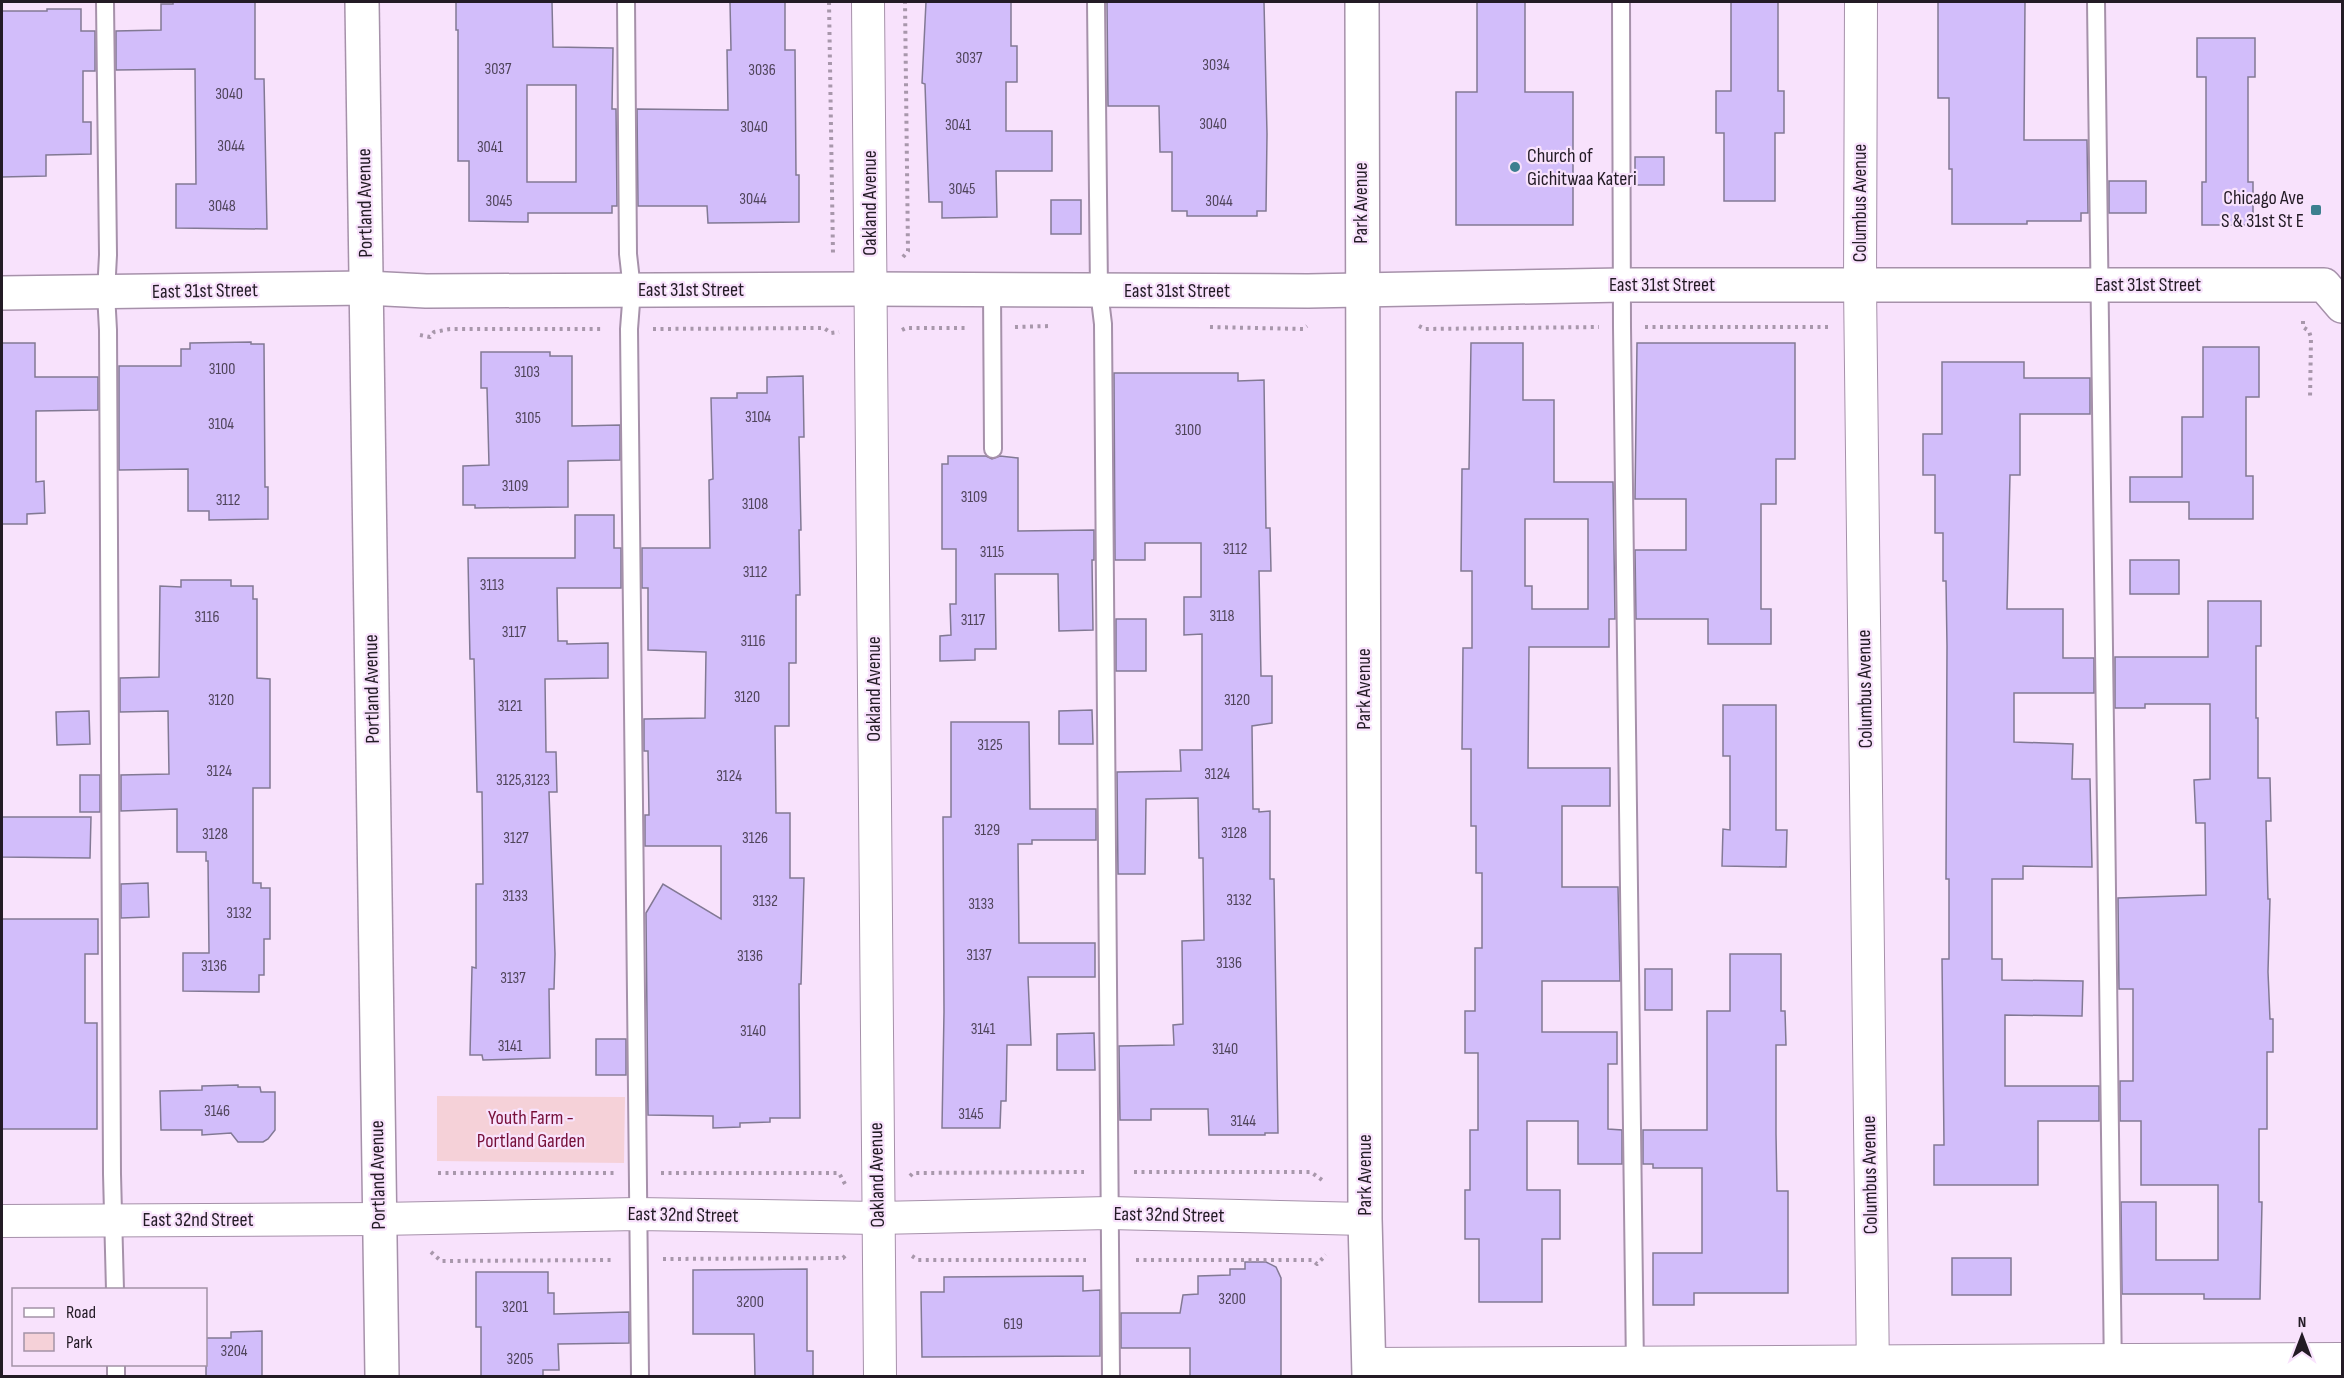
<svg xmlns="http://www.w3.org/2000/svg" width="2344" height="1378" viewBox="0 0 2344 1378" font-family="'Sofia Sans Condensed',sans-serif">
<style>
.green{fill:#f5d1d8}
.building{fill:#d2bdfa;stroke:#827994;stroke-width:1.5;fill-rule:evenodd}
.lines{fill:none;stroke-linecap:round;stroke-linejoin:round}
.service-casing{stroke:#a691aa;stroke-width:20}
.minor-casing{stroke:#a691aa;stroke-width:34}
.tertiary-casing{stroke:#a691aa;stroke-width:36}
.path{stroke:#a897ab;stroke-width:4;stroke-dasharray:3 4.5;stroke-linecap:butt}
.service{stroke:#fff;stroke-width:16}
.minor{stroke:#fff;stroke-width:32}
.tertiary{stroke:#fff;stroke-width:33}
.poi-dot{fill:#3c7f8f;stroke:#f8e2fc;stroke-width:2}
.labels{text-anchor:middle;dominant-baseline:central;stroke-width:4.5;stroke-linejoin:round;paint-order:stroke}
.number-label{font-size:16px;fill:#4f445a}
.poi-label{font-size:20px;fill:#231b25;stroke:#f8e2fc;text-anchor:start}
.street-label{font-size:20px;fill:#231b25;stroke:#f8e2fc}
.park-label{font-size:20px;fill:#760f38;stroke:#f8e2fc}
</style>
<rect width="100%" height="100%" fill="#f8e2fc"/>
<polygon class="green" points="437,1096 625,1097 624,1163 437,1161"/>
<g class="building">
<polygon points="173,2 255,2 255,79 264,79 267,229 176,228 176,184 196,184 195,69 116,70 116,31 161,30 161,4 173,4"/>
<path d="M 456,2 L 552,2 L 553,47 L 613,48 L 612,109 L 616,109 L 617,206 L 612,206 L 612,213 L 528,213 L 528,222 L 469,221 L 469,161 L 458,161 L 458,30 L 456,30 ZM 527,85 L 576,85 L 576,182 L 527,182 Z"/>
<polygon points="730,2 785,2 785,50 795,50 796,175 799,175 799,222 708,223 707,206 638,206 637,109 728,110 727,50 731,50"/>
<polygon points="926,2 1011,2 1011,46 1017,46 1017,82 1006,82 1006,131 1052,131 1052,171 996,171 997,217 942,218 942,202 929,202 925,84 922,83"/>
<polygon points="1107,2 1264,2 1267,134 1266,211 1257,211 1257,216 1187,216 1187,211 1172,211 1172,152 1160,152 1159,106 1108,106"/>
<polygon points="1477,2 1525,2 1525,92 1573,92 1573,225 1456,225 1456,92 1477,92"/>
<polygon points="1731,2 1778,2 1778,91 1784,91 1784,133 1775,133 1775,201 1724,201 1724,133 1716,133 1716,91 1731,91"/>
<polygon points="1938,2 2025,2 2024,140 2087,140 2088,213 2081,213 2081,221 2027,221 2027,224 1952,224 1952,169 1949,169 1949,98 1938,98"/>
<polygon points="47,9 81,9 81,31 95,31 95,71 83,71 83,122 91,122 91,154 46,155 46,176 2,177 2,11 47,11"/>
<polygon points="2197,38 2255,38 2255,77 2248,77 2248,182 2253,182 2253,225 2202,225 2202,182 2206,182 2206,77 2197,77"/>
<rect x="1635" y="157" width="29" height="28"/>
<rect x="2109" y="181" width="37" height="32"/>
<rect x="1051" y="200" width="30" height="34"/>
<polygon points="251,342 251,344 264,344 265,487 268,487 268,519 209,520 209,511 188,511 188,469 119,470 119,366 181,366 181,349 190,349 190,343"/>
<polygon points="2,343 35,343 35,377 98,377 98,410 36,411 36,482 44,481 45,513 27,514 27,524 2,524"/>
<path d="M 1471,343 L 1523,343 L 1523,400 L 1554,400 L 1554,482 L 1613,482 L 1615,619 L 1609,619 L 1609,647 L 1529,647 L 1528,768 L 1610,768 L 1610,806 L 1562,806 L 1562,887 L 1618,887 L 1620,981 L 1542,981 L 1542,1032 L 1617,1032 L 1617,1064 L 1608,1064 L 1608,1129 L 1622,1130 L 1622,1164 L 1578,1164 L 1578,1121 L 1527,1121 L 1527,1190 L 1560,1190 L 1560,1239 L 1542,1239 L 1542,1302 L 1479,1302 L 1479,1239 L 1465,1239 L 1465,1190 L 1470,1190 L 1470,1130 L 1478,1130 L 1478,1053 L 1465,1053 L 1465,1011 L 1475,1011 L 1475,948 L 1482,948 L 1482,873 L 1476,873 L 1476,826 L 1471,826 L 1471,749 L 1462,749 L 1463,648 L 1472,648 L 1472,571 L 1461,571 L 1462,469 L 1469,469 ZM 1525,519 L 1588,519 L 1588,609 L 1532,609 L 1532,586 L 1525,586 Z"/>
<polygon points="1637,343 1795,343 1795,459 1776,459 1776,504 1761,504 1761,609 1771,609 1771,644 1708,644 1708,619 1636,619 1635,550 1686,550 1686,499 1635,499"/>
<polygon points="2203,347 2259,347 2259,397 2246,397 2246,476 2253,476 2253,519 2189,519 2189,502 2130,502 2130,477 2182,477 2182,417 2203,417"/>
<polygon points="481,352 550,352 550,356 572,356 572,426 620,425 620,460 568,461 568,507 475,508 475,505 463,505 463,466 489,465 487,388 481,388"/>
<polygon points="1942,362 2024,362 2024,378 2090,378 2090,414 2020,414 2020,475 2010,475 2007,609 2063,609 2063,658 2094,658 2094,693 2014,693 2014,742 2073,744 2072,779 2090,779 2092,867 2023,866 2023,879 1992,879 1992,959 2002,959 2002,980 2083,981 2082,1016 2005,1015 2005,1086 2099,1086 2099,1121 2038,1121 2038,1185 1934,1185 1934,1145 1944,1145 1942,959 1949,959 1949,879 1946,879 1947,646 1946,581 1943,581 1943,533 1935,533 1935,475 1923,475 1923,434 1942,434"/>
<polygon points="1114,373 1238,373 1238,381 1264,380 1266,528 1270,528 1271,571 1259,571 1261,676 1272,676 1272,723 1252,726 1253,809 1259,809 1259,812 1270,811 1270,879 1274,879 1278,1133 1265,1133 1265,1135 1209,1135 1208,1109 1151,1109 1151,1120 1120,1120 1119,1046 1174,1045 1173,1025 1183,1024 1182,941 1204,940 1203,858 1199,858 1198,798 1146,799 1145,874 1118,874 1117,772 1181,771 1180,750 1202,750 1202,634 1184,635 1184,597 1201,597 1201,543 1145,543 1145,560 1115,560"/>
<polygon points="803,376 804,437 799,437 801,530 799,530 800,595 796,595 796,663 789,663 789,726 775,726 776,813 790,813 790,878 804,878 801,984 799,984 800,1118 770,1118 770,1122 740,1123 740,1127 713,1128 713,1116 648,1115 646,913 663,884 721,919 721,846 645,846 645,815 649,815 648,751 644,751 644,719 705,718 706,652 648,650 648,588 642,588 642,548 710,548 709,480 713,479 711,398 737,398 737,393 767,393 767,377"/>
<polygon points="948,456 986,456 992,459 1000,456 1018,458 1018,531 1094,530 1094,560 1092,560 1093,630 1059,631 1058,574 995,574 996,649 975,649 975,660 940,661 940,636 951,635 950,604 956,604 956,549 942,549 942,464 948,464"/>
<polygon points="575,515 614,515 614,548 621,548 621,588 557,588 558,641 567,641 567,644 608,643 608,678 545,679 546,752 556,752 557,792 549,792 555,954 554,989 549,989 550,1058 483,1060 482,1055 470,1055 472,967 476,968 476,884 483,884 482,792 477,792 474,659 470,659 468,558 575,558"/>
<rect x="2130" y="560" width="49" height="34"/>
<polygon points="181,580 231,580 231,586 253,586 253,599 257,599 257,678 270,679 270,788 253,788 253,883 261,883 261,888 270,888 270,939 264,939 264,975 259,975 259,992 183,991 183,953 209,953 208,861 206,861 206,852 177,852 177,809 121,811 121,775 169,774 168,711 120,712 120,678 159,677 160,586 181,587"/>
<polygon points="2208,601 2261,601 2261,646 2256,646 2256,718 2258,718 2258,778 2270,778 2271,821 2266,821 2268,899 2270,899 2268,972 2270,1019 2273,1019 2273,1052 2267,1052 2267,1129 2259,1129 2259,1202 2262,1202 2260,1299 2204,1299 2204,1294 2122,1294 2121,1202 2156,1202 2156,1260 2218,1260 2218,1185 2141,1185 2141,1121 2120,1121 2120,1081 2133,1081 2133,989 2119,989 2118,898 2206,895 2205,823 2196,823 2194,780 2210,779 2210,704 2145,704 2145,708 2115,708 2115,657 2208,657"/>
<rect x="1116" y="619" width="30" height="52"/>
<polygon points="1723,705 1776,705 1776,830 1787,830 1786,867 1722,866 1723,829 1730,830 1730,756 1723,756"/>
<polygon points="1092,710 1093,744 1059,744 1059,711"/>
<polygon points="89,711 90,744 57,745 56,712"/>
<polygon points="951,722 1029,722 1030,809 1096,809 1096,840 1032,840 1032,844 1018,844 1019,943 1095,943 1095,977 1028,977 1031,1045 1007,1045 1006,1101 1001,1101 1000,1128 942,1128 944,1012 943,817 951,817"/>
<rect x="80" y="775" width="20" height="37"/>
<polygon points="2,817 91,817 90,858 2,857"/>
<polygon points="148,883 149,917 121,918 121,884"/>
<polygon points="2,919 98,919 98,954 85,954 85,1023 97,1023 97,1129 2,1129"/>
<polygon points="1730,954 1781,954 1781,1011 1785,1011 1786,1045 1776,1045 1776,1134 1777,1191 1788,1191 1788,1293 1694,1293 1694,1305 1653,1305 1653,1253 1702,1253 1702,1168 1653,1168 1653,1164 1643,1164 1643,1130 1707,1130 1707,1011 1730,1011"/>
<rect x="1645" y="969" width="27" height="41"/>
<polygon points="1094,1033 1095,1070 1057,1070 1057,1034"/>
<rect x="596" y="1039" width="30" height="36"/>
<polygon points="238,1085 238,1087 260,1087 261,1092 275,1092 275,1130 268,1139 263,1142 238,1142 231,1133 202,1135 202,1130 161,1130 160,1091 202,1090 202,1086"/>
<rect x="1952" y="1258" width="59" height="37"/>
<polygon points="1245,1262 1266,1262 1276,1267 1281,1278 1281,1377 1190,1377 1190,1348 1121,1348 1121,1313 1180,1313 1183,1295 1198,1294 1198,1276 1230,1275 1230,1269 1245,1269"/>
<polygon points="807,1269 807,1351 813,1351 813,1377 755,1377 754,1334 693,1334 693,1270"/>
<polygon points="476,1272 548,1272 548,1293 554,1293 554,1314 629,1312 629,1343 558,1344 559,1370 543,1370 543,1377 481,1377 481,1327 476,1327"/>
<polygon points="1083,1276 1083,1291 1100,1290 1100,1356 922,1357 921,1292 944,1292 944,1277"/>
<polygon points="262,1331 262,1377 206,1377 206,1338 231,1338 231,1332"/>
</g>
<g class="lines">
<defs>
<g id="service">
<polyline points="105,2 108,255 106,293 108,330 112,1174 115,1290"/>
<polyline points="626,2 628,254 632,290 629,329 640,1376"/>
<polyline points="1096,2 1099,291 1103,324 1111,1376"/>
<polyline points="1621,2 1622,327 1635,1369"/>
<polyline points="2096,2 2113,1376"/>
<polyline points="992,290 993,449"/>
<polyline points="116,1364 116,1376"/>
</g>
<g id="minor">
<polyline points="868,2 880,1376"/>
<polyline points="1861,2 1860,285 1873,1376"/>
<polyline points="2,1221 379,1219 637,1214 877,1218 1109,1213 1365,1219"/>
<polyline points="1369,1364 2342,1359"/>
</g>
<g id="tertiary">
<polyline points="362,2 382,1376"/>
<polyline points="1362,2 1365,1219 1369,1376"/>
<polyline points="2,293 366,288 426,291 869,289 1308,291 1622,285 2324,285 2342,306"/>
</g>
</defs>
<use href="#service" class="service-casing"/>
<use href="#minor" class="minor-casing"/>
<use href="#tertiary" class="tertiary-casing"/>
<g class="path">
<polyline points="829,2 833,254 835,256"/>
<polyline points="903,257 908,251 905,2"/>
<polyline points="2303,321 2303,327 2309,331 2311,338 2310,399"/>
<polyline points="1419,326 1425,329 1599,327"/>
<polyline points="1015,327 1050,326"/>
<polyline points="1210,327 1303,329 1307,326"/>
<polyline points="1645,327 1829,327"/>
<polyline points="653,329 824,328 831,333 839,332"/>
<polyline points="902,330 906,328 969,328"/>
<polyline points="420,335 430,337 434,332 450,329 604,329"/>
<polyline points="1134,1172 1311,1172 1322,1180"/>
<polyline points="438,1173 615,1173"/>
<polyline points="661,1173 839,1173 845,1184"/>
<polyline points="910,1176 913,1173 1084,1172"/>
<polyline points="431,1252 441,1261 613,1260"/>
<polyline points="912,1256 918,1260 1086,1260"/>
<polyline points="663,1259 843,1258 846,1255"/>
<polyline points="1136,1260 1312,1260 1317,1264 1326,1255"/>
</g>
<use href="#service" class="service"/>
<use href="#minor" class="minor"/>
<use href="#tertiary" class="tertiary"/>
</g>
<g class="poi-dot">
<circle cx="1515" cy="167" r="6"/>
<rect x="2310" y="204" width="12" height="12" rx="3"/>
</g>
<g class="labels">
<g class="number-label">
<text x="969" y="58">3037</text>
<text x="1216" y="65">3034</text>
<text x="498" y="69">3037</text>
<text x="762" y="70">3036</text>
<text x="229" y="94">3040</text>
<text x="1213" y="124">3040</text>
<text x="958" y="125">3041</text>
<text x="754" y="127">3040</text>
<text x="231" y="146">3044</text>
<text x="490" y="147">3041</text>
<text x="962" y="189">3045</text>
<text x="753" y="199">3044</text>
<text x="499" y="201">3045</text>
<text x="1219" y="201">3044</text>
<text x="222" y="206">3048</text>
<text x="222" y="369">3100</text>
<text x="527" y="372">3103</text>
<text x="758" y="417">3104</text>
<text x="528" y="418">3105</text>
<text x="221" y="424">3104</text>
<text x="1188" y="430">3100</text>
<text x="515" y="486">3109</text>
<text x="974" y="497">3109</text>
<text x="228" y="500">3112</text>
<text x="755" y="504">3108</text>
<text x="1235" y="549">3112</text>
<text x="992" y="552">3115</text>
<text x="755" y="572">3112</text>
<text x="492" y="585">3113</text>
<text x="1222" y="616">3118</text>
<text x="207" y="617">3116</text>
<text x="973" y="620">3117</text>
<text x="514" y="632">3117</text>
<text x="753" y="641">3116</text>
<text x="747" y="697">3120</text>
<text x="221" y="700">3120</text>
<text x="1237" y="700">3120</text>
<text x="510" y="706">3121</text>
<text x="990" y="745">3125</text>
<text x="219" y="771">3124</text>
<text x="1217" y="774">3124</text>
<text x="729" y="776">3124</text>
<text x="523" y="780">3125,3123</text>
<text x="987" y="830">3129</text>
<text x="1234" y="833">3128</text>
<text x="215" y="834">3128</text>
<text x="516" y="838">3127</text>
<text x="755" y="838">3126</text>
<text x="515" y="896">3133</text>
<text x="1239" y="900">3132</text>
<text x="765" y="901">3132</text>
<text x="981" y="904">3133</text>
<text x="239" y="913">3132</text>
<text x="979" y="955">3137</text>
<text x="750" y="956">3136</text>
<text x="1229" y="963">3136</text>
<text x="214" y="966">3136</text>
<text x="513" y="978">3137</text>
<text x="983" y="1029">3141</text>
<text x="753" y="1031">3140</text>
<text x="510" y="1046">3141</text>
<text x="1225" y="1049">3140</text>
<text x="217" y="1111">3146</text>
<text x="971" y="1114">3145</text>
<text x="1243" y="1121">3144</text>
<text x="1232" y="1299">3200</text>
<text x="750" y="1302">3200</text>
<text x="515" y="1307">3201</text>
<text x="1013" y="1324">619</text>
<text x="234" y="1351">3204</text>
<text x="520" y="1359">3205</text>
</g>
<g class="poi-label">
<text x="1527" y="156">Church of<tspan x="1527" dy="23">Gichitwaa Kateri</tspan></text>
<text x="2304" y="198" text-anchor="end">Chicago Ave<tspan x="2304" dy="23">S &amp; 31st St E</tspan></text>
</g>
<g class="street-label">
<text transform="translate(365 203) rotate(-91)">Portland Avenue</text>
<text transform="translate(870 203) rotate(-90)">Oakland Avenue</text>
<text transform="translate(1361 203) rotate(-90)">Park Avenue</text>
<text transform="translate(1860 203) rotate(-90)">Columbus Avenue</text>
<text x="1662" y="285">East 31st Street</text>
<text x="2148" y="285">East 31st Street</text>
<text x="691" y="290">East 31st Street</text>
<text transform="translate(205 291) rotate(-1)">East 31st Street</text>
<text x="1177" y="291">East 31st Street</text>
<text transform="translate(372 689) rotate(-91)">Portland Avenue</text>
<text transform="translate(874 689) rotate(-90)">Oakland Avenue</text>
<text transform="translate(1364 689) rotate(-90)">Park Avenue</text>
<text transform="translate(1865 689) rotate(-91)">Columbus Avenue</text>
<text transform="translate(378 1175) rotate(-91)">Portland Avenue</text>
<text transform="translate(877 1175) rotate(-91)">Oakland Avenue</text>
<text transform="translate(1365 1175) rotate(-90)">Park Avenue</text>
<text transform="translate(1870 1175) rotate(-91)">Columbus Avenue</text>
<text transform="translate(683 1215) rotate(1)">East 32nd Street</text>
<text transform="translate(1169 1215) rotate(1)">East 32nd Street</text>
<text x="198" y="1220">East 32nd Street</text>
</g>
<g class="park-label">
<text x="531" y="1118">Youth Farm -<tspan x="531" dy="23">Portland Garden</tspan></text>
</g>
</g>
<rect width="2344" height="1378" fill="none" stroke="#231b25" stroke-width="6"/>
<rect x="12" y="1288" width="195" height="78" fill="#f8e2fc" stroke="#a392a6" stroke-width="1.5"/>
<rect x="24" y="1308" width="30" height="9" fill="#ffffff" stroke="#a392a6" stroke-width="1.5"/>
<text x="66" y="1318" font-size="18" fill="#231b25">Road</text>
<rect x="24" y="1333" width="30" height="18" fill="#f5d1d8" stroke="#a392a6" stroke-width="1.5"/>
<text x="66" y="1348" font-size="18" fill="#231b25">Park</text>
<g transform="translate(2302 1336)" stroke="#f8e2fc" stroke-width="4.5" paint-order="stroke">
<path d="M0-4.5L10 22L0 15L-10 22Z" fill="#231b25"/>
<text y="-9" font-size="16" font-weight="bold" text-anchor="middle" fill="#231b25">N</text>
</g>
</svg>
